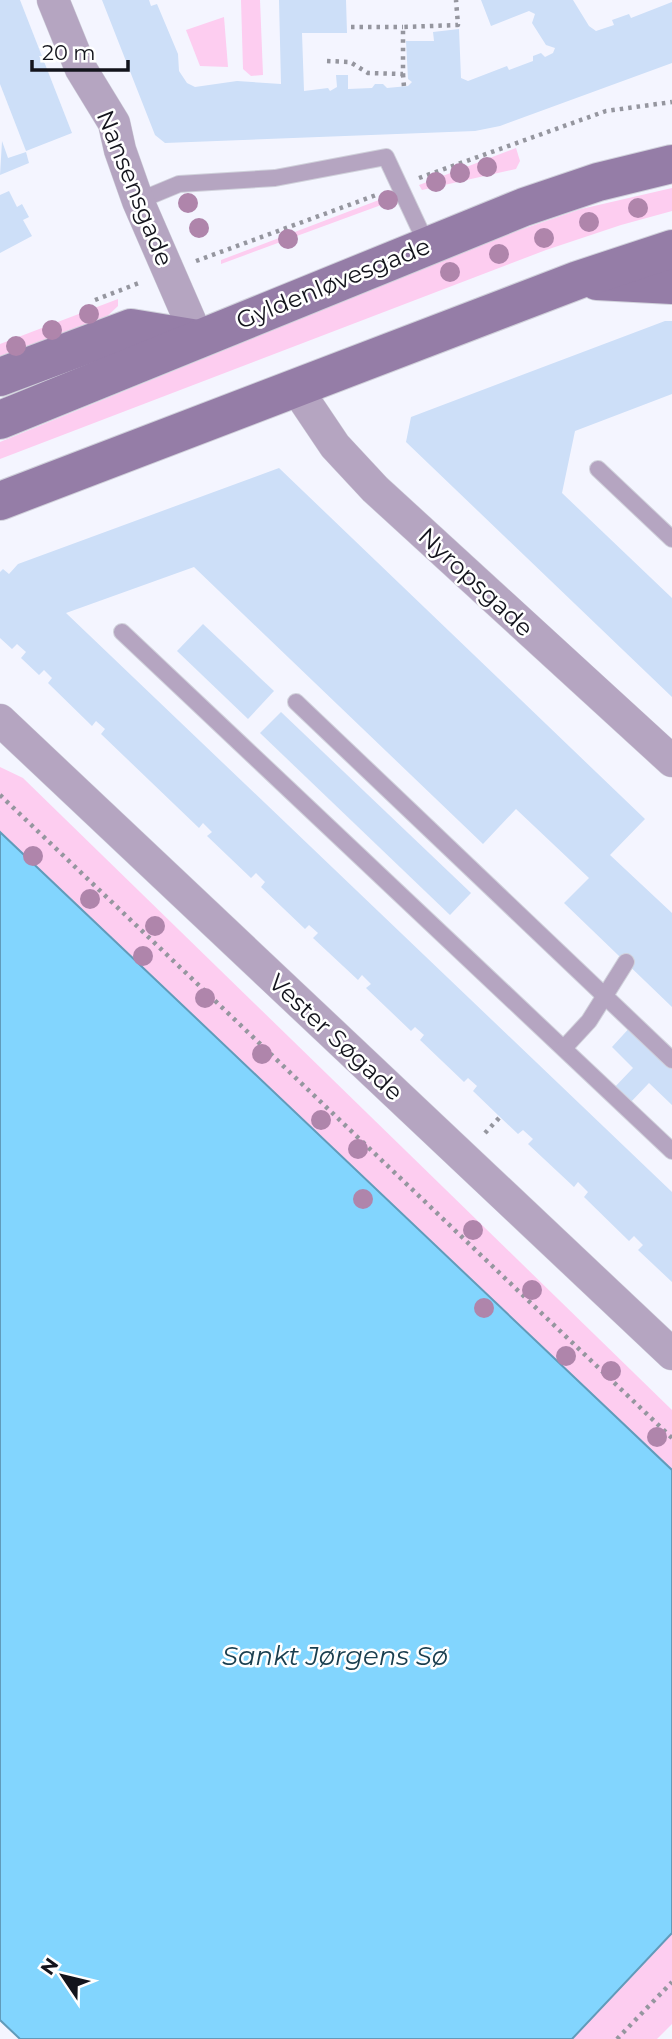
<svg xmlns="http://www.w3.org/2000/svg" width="672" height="2039" viewBox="0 0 672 2039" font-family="Montserrat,sans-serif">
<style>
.green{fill:#fdcdf0}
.water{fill:#82d5fe;stroke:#619bba;stroke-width:2}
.building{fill:#cddff8}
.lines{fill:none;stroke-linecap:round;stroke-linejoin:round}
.lane-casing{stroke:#d0d1db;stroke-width:18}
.street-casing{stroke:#d0d1db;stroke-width:33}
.secondary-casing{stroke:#d0d1db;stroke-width:40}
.path{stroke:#95969f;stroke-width:4.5;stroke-dasharray:3.5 5;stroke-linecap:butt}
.lane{stroke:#b5a5c1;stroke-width:16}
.street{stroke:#b5a5c1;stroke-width:32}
.secondary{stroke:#957da7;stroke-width:38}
.tree{fill:#af85ab}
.labels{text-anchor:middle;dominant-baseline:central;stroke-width:5;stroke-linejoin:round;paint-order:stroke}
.street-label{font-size:24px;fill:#13141c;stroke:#fff}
.water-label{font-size:26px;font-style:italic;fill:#193e4f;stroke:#fff}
</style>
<rect width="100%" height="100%" fill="#f4f5ff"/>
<g class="green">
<polygon points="241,0 260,0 263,75 251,76 243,69"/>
<polygon points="224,17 228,67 200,66 186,30"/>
<polygon points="516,148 520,161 516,169 422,190 419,185"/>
<polygon points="672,188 672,211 621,225 546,250 0,459 0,442 502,236 581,209"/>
<polygon points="392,195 392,201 221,264 221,260"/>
<polygon points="118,299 118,306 101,322 0,359 0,344"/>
<polygon points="0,767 23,778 672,1410 672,1470 0,832"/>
<polygon points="672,1933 672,2024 657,2039 572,2039"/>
</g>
<polygon class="water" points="0,832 672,1470 672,1933 572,2039 20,2039 0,2020"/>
<g class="building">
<polygon points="0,0 20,0 72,133 26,151 0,84"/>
<polygon points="102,0 149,0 151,6 157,4 178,54 179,71 187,83 195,87 237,81 281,84 279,0 346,0 347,33 302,33 304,91 328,88 330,91 337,87 336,75 348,75 348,89 372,88 375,84 383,84 387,88 408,86 412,82 408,79 406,41 434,41 433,32 459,29 461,78 468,81 507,66 509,70 533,61 533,56 541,53 545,57 553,53 555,48 546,45 532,23 535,14 529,11 491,26 481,0 573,0 589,26 596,31 614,25 612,20 629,14 631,18 672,2 672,63 500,126 475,131 165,143 155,135"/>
<polygon points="2,141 8,158 26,152 29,163 0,175"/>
<polygon points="9,191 17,207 22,204 29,217 23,220 32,236 0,253 0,195"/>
<polygon points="665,321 672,321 672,394 575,431 562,493 672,598 672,697 406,442 411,417"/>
<polygon points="279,468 645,819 610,855 672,913 672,1007 564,903 589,878 516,809 483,844 194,567 66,613 672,1192 672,1282 638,1250 643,1245 634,1236 629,1241 584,1197 588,1192 578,1182 574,1187 528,1144 533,1139 523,1130 518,1134 500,1117 473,1091 477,1086 468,1078 464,1082 420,1040 424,1035 415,1027 411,1031 366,988 371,984 362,975 358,980 313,938 318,933 309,925 305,929 261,887 265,882 256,873 251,878 207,836 212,832 203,823 199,828 101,734 105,729 96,721 92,726 48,683 52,678 44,670 39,675 21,658 26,652 17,644 12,649 0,638 0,572 3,569 9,574 18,564"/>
<polygon points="203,624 274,691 248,719 177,651"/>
<polygon points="281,712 471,893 450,915 260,733"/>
<polygon points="633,1024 672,1061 672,1105 649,1083 628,1105 612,1090 633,1068 612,1047"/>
</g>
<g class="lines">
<defs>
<g id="lane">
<polyline points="138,201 179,184 275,178 386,157 427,245"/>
<polyline points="598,469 672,539"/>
<polyline points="122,632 672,1151"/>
<polyline points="296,702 672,1060"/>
<polyline points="564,1048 589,1021 626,962"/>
</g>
<g id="street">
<polyline points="53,0 81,69 114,123 120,150 138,201 198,339"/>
<polyline points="296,388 335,446 375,489 672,761"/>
<polyline points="0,720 672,1354"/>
</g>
<g id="secondary">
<polyline points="597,281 672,285"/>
<polyline points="0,377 131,328 198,339"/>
<polyline points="0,420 524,207 598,182 672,164"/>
<polyline points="0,501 578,280 672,249"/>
</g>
</defs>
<use href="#lane" class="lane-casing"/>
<use href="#street" class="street-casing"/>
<use href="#secondary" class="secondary-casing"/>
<g class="path">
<polyline points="351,27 403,27"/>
<polyline points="327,61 350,62 368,73 403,74 403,27 458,25 456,0"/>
<polyline points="403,74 404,87"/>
<polyline points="419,178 606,111 672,102"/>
<polyline points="196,261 379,194"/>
<polyline points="95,300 139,283"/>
<polyline points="0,795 672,1438"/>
<polyline points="485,1133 500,1117"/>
<polyline points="617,2039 672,1982"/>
</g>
<use href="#lane" class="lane"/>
<use href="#street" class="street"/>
<use href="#secondary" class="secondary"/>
</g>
<g class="tree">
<circle cx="487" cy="167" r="10"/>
<circle cx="460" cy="173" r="10"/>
<circle cx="436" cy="182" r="10"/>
<circle cx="388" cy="200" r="10"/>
<circle cx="188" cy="203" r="10"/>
<circle cx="638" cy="208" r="10"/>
<circle cx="589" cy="222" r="10"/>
<circle cx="199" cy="228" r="10"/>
<circle cx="544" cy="238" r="10"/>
<circle cx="288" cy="239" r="10"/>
<circle cx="499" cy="254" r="10"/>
<circle cx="450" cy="272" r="10"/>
<circle cx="89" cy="314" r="10"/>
<circle cx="52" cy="330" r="10"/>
<circle cx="16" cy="346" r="10"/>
<circle cx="33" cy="856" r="10"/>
<circle cx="90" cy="899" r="10"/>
<circle cx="155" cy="926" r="10"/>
<circle cx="143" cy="956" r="10"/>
<circle cx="205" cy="998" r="10"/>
<circle cx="262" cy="1054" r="10"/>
<circle cx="321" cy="1120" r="10"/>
<circle cx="358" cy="1149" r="10"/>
<circle cx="363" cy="1199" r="10"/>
<circle cx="473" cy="1230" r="10"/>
<circle cx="532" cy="1290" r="10"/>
<circle cx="484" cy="1308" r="10"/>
<circle cx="566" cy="1356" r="10"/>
<circle cx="611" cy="1371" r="10"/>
<circle cx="657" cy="1437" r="10"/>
</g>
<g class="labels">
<g class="street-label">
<text transform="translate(135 188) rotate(68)">Nansensgade</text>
<text transform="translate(333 283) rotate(-22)">Gyldenløvesgade</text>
<text transform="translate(476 582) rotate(43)">Nyropsgade</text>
<text transform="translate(336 1037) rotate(43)">Vester Søgade</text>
</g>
<g class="water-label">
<text x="335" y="1656">Sankt Jørgens Sø</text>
</g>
</g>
<g transform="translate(63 1976) rotate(305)" stroke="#ffffff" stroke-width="5" paint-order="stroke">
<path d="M0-5L12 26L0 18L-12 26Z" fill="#13141c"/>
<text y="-10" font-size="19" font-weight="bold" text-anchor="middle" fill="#13141c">N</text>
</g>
<path d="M32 60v10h96v-10" fill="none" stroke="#13141c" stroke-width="3.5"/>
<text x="42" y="60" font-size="21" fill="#13141c" stroke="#ffffff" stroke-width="5" paint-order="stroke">20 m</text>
</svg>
